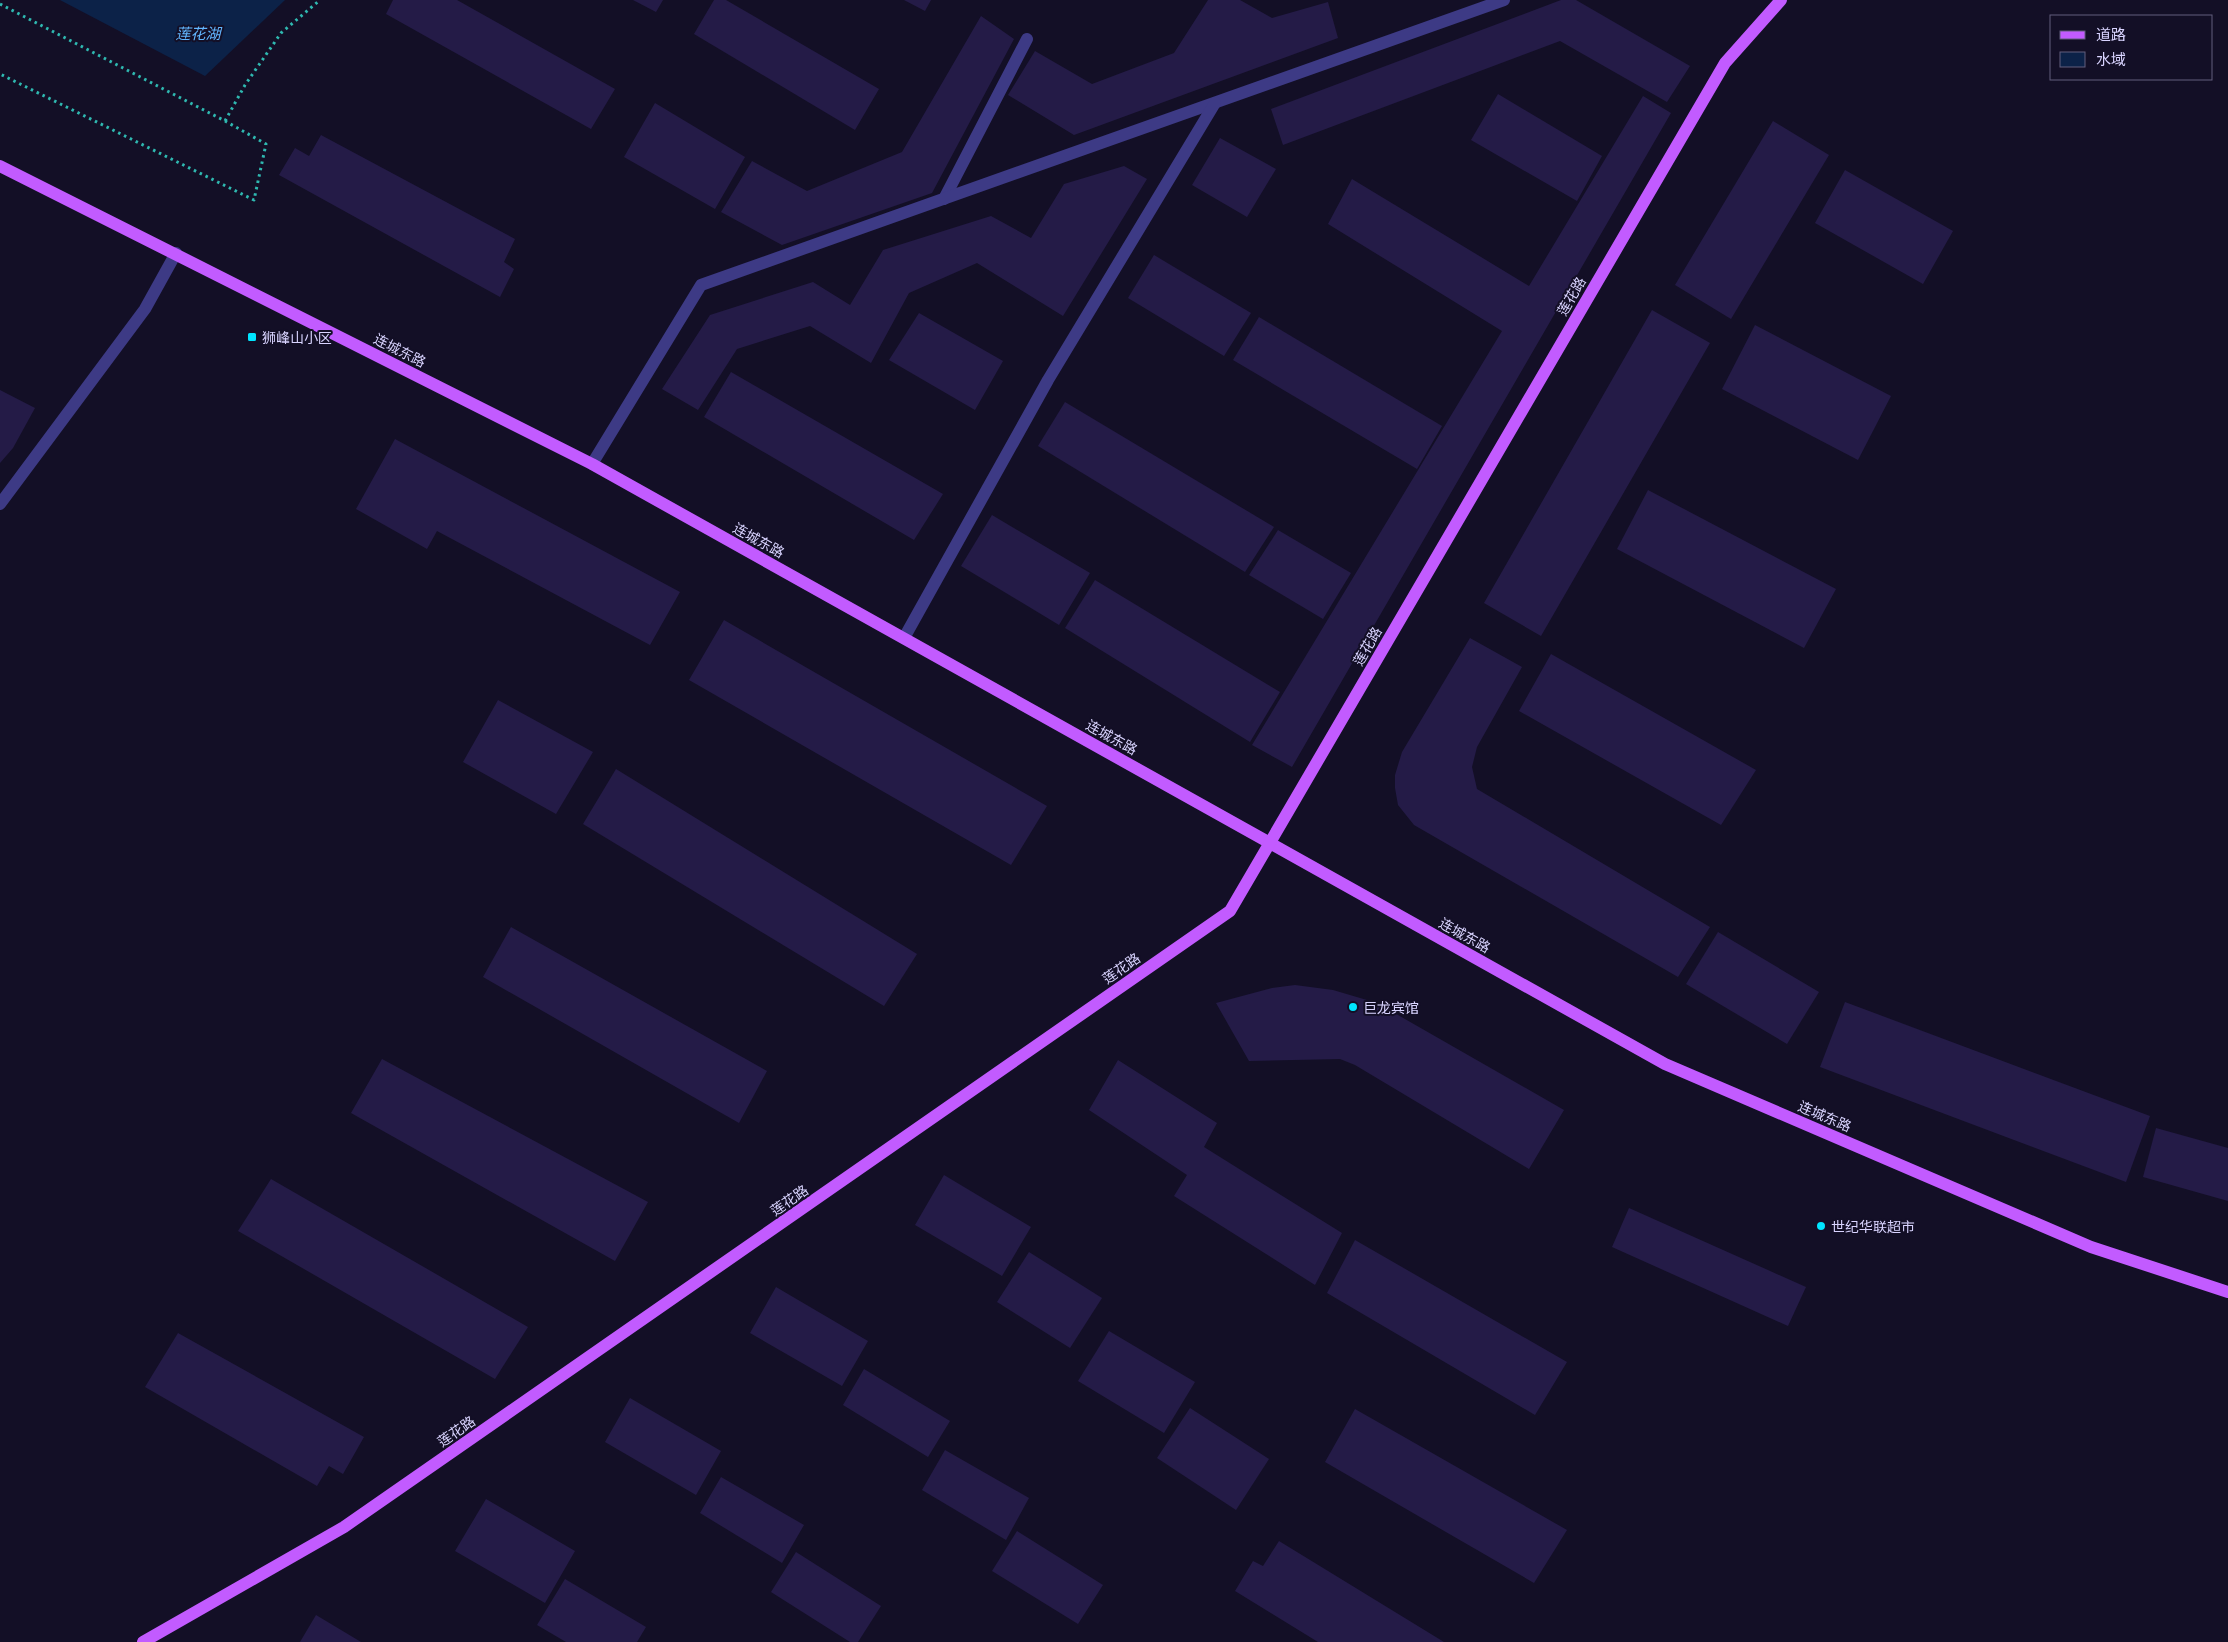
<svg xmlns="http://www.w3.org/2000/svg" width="2228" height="1642" viewBox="0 0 2228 1642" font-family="Manrope,'Noto Sans SC',sans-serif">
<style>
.water{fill:#0c2248}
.building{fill:#241b47}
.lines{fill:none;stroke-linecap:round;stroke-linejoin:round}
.path{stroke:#2fb8b0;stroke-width:3;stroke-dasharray:2.5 4;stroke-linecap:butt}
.minor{stroke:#3d3a85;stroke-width:12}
.major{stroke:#c25bff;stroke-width:12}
.poi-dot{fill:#00e5ff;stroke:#130f26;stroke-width:2}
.labels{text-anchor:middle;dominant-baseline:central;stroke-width:4;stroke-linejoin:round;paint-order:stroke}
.street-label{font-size:14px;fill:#d9d4ff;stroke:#130f26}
.poi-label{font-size:14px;fill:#d9d4ff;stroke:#130f26;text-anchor:start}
.water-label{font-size:15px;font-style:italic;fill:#62b6ff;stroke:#130f26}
</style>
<rect width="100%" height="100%" fill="#130f26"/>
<polygon class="water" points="60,0 285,0 205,76"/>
<g class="building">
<polygon points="393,0 457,0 615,89 591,129 386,14"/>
<polygon points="633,0 663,0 656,12"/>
<polygon points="714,0 726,0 879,89 855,130 694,34"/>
<polygon points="904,0 931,0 925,11"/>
<polygon points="1208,0 1240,0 1272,18 1328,2 1338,38 1074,135 1008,95 1035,51 1092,84 1174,53"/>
<polygon points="1561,0 1576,0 1690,66 1667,102 1560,41 1283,145 1271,109"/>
<polygon points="981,16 1014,39 932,193 782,245 721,212 752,161 807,191 902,152"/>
<polygon points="1498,94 1602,156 1577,201 1471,140"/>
<polygon points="1643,96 1671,113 1292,767 1252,745 1502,331 1328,224 1352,179 1529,286"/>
<polygon points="655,103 745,157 715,209 624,157"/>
<polygon points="1773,121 1829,155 1731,319 1675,285"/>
<polygon points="321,135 515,239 504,262 514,269 500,297 279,175 295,148 309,156"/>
<polygon points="1220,138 1276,169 1247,217 1192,185"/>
<polygon points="1124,166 1147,179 1063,316 977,263 909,293 871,363 810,326 737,349 698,410 662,389 710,315 813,282 850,305 883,250 991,216 1031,238 1064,184"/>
<polygon points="1845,170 1953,231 1923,284 1815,223"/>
<polygon points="1154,255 1251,313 1224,356 1128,298"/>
<polygon points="1652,310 1710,343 1541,636 1484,603"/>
<polygon points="919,313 1003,361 975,410 889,360"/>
<polygon points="1259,317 1442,426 1417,469 1233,360"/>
<polygon points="1755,325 1891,396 1858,460 1722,389"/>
<polygon points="731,372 943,494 914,540 704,417"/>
<polygon points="0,390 35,408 13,448 0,463"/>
<polygon points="1065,402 1274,527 1245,572 1038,446"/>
<polygon points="395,439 680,592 650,645 437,531 427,549 356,509"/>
<polygon points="1648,490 1836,589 1804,648 1617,549"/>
<polygon points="992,515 1090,573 1059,625 961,566"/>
<polygon points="1278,530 1351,573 1323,619 1249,575"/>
<polygon points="1095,580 1280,692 1250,742 1065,628"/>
<polygon points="724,620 1047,806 1011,865 689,680"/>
<polygon points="1470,638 1522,667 1477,747 1472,767 1477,789 1710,927 1678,977 1414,825 1398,805 1395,788 1395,775 1402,752"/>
<polygon points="1551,654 1756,770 1721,825 1519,711"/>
<polygon points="498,700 593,752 556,814 463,762"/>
<polygon points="616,769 917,954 884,1006 583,824"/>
<polygon points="511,927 767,1071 739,1123 483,977"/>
<polygon points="1718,932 1819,992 1787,1044 1686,984"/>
<polygon points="1295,985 1333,990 1377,1003 1564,1110 1529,1169 1355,1065 1340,1059 1249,1061 1216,1003 1272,988"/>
<polygon points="1845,1002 2150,1116 2126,1182 1820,1067"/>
<polygon points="382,1059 648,1202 615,1261 351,1113"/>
<polygon points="1118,1060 1217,1123 1204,1147 1342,1233 1315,1285 1174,1196 1187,1175 1089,1110"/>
<polygon points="2156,1128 2228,1148 2228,1201 2143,1177"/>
<polygon points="944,1175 1031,1227 1002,1276 915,1225"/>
<polygon points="271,1179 528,1327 495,1379 238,1231"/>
<polygon points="1629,1208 1806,1287 1788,1326 1612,1247"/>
<polygon points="1355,1240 1567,1362 1535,1415 1327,1293"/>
<polygon points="1029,1252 1102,1298 1070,1348 997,1302"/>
<polygon points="776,1287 868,1341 842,1386 750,1333"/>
<polygon points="1109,1331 1195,1382 1164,1433 1078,1381"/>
<polygon points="178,1333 364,1437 343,1474 329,1466 317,1486 145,1387"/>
<polygon points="864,1369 950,1421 928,1457 843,1405"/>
<polygon points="630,1398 721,1451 696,1495 605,1442"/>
<polygon points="1190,1408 1269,1459 1236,1510 1157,1458"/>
<polygon points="1355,1409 1567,1530 1534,1583 1325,1462"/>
<polygon points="945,1450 1029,1498 1006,1540 922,1490"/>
<polygon points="721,1477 804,1525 782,1563 700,1513"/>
<polygon points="486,1499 575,1551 545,1603 455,1551"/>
<polygon points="1017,1531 1103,1585 1078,1624 992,1571"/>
<polygon points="1279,1541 1444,1642 1318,1642 1235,1591 1253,1561 1263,1566"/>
<polygon points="796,1552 881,1606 858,1642 850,1642 771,1592"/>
<polygon points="565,1579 646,1627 637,1642 566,1642 537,1625"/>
<polygon points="316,1615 361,1642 300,1642"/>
</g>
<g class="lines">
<g class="path">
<polyline points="0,4 225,121 266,144 254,200 0,74"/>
<polyline points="225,121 245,85 281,33 320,0"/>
</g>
<g class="minor">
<polyline points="944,199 1027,39"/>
<polyline points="592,464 701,285 1504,0"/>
<polyline points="0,504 145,309 176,253"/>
<polyline points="904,638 1048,380 1215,103"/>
</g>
<g class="major">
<polyline points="0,166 592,464 1665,1064 2091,1247 2228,1292"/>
<polyline points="143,1642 344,1527 1230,911 1725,63 1781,0"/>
</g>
</g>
<g class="poi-dot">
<rect x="247" y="332" width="10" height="10" rx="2.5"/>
<circle cx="1353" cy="1007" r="5"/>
<circle cx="1821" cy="1226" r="5"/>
</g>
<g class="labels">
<g class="street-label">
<text transform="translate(1571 296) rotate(-60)">莲花路</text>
<text transform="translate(400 350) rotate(27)">连城东路</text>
<text transform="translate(759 540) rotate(29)">连城东路</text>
<text transform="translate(1367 646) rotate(-60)">莲花路</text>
<text transform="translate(1112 737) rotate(29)">连城东路</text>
<text transform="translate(1465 935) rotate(29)">连城东路</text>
<text transform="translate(1121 968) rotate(-35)">莲花路</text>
<text transform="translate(1825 1116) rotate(23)">连城东路</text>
<text transform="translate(789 1200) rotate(-35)">莲花路</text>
<text transform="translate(456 1431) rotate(-35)">莲花路</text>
</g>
<g class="poi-label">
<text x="262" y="337">狮峰山小区</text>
<text x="1363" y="1007">巨龙宾馆</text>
<text x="1831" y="1226">世纪华联超市</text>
</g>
<g class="water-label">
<text x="198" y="33">莲花湖</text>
</g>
</g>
<rect x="2050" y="15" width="162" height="65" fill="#130f26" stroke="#625e7d"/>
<rect x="2060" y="31" width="25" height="8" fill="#c25bff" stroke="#625e7d"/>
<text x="2096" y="40" font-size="15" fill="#d9d4ff">道路</text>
<rect x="2060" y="52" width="25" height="15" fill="#0c2248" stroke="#625e7d"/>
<text x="2096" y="65" font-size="15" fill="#d9d4ff">水域</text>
</svg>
